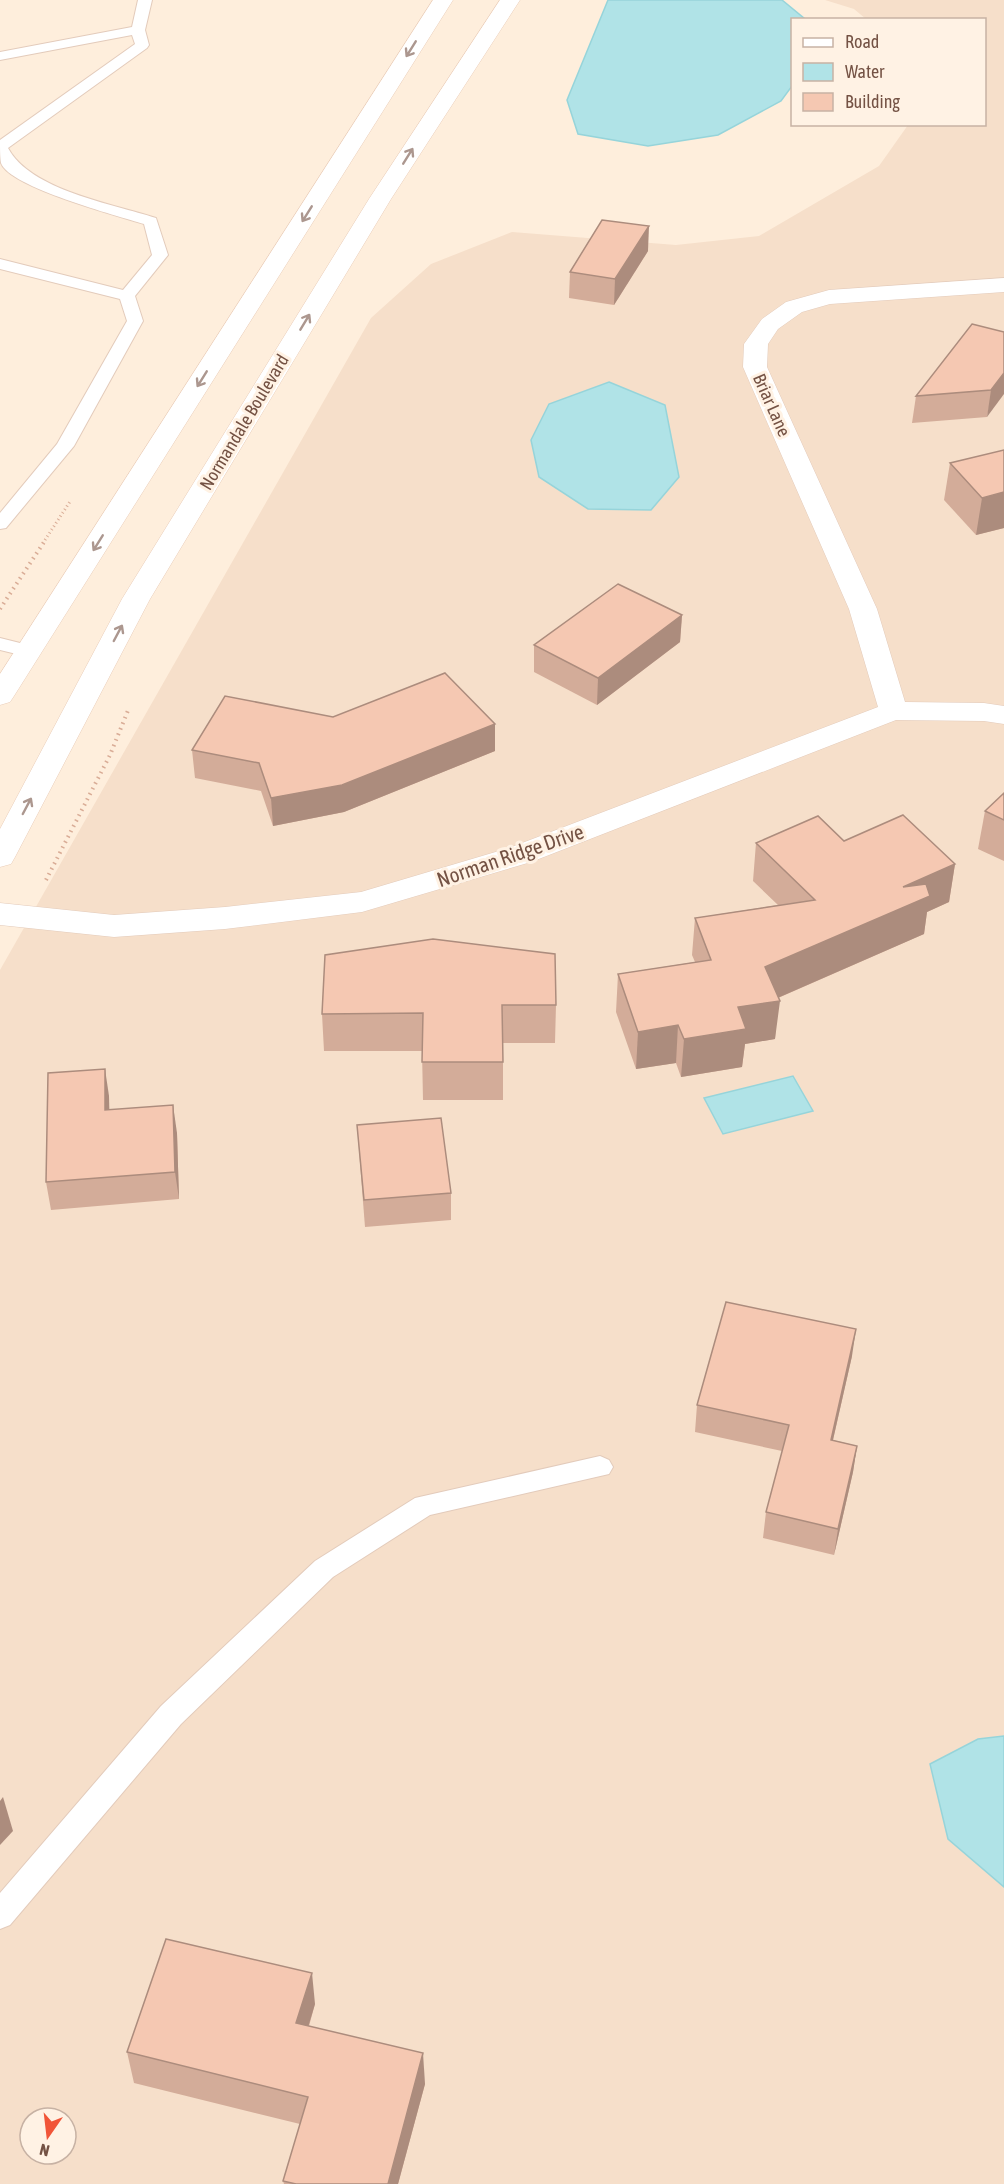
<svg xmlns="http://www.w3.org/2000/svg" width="1004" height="2184" viewBox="0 0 1004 2184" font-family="'Asap Condensed',sans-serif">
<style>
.residential{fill:#f6dfca;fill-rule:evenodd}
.water{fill:#b0e3e7;stroke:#96d4da;stroke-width:1.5}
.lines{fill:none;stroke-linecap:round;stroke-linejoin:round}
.service-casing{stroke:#e3cbbb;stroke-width:2}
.minor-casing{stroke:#e3cbbb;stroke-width:1}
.secondary-casing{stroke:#e9ccb8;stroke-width:1}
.path-far1{stroke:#d9ac96;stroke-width:3;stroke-dasharray:1 3;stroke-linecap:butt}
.path{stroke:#d9ac96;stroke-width:4;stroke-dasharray:1.5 4.5;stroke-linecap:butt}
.service{fill:#fff;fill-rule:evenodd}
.minor{fill:#fff;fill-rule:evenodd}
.secondary{fill:#fff;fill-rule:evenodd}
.wall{fill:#d3ac99}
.shaded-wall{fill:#ac8c7d}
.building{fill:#f5c8b2;stroke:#ac8c7d;stroke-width:1.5}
.oneway{stroke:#ac978f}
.labels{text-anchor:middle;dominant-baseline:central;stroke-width:6;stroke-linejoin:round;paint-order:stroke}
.far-street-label{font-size:18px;fill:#745244;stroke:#fff2e4}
.street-label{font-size:21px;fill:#745244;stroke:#fff2e4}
</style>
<rect width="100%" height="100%" fill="#feeedc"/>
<path class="residential" d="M 825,0 L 1004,0 L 1004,2184 L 0,2184 L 0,970 L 371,318 L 431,264 L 512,232 L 676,245 L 759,236 L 879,166 L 908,125 L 984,124 L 984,20 L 866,19 L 854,9 ZM 30,2118 L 66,2118 L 66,2154 L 30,2154 Z"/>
<g class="water">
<polygon points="608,0 782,0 805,19 792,20 792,86 781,101 718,135 648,146 578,134 567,100"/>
<polygon points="609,382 665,405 679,477 651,510 588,509 539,477 531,440 549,404"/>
<polygon points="793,1076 813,1111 723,1134 704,1098"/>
<polygon points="1004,1736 1004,1887 948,1839 930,1764 978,1739"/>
</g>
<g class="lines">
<defs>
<g id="service">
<path d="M 138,0 L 152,0 L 145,30 L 149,45 L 147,48 L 8,148 C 30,190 113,204 156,218 L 168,255 L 135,296 L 143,321 L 74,446 L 6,528 L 0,529 L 0,513 L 57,444 L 127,321 L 120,299 L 0,269 L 0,259 L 123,290 L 152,255 L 144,224 C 118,216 9,187 1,163 C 0,157 0,147 0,140 L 135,44 L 132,35 L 0,60 L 0,52 L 132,27 Z"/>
<polygon points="0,638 36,647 38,651 29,657 0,650"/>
<polygon points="600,1456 609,1460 613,1467 609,1474 430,1515 333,1577 181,1724 10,1925 0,1929 0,1893 161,1706 315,1561 415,1498"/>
</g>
<polygon id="minor" points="1004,278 1004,292 830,304 802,312 778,329 768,344 767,367 877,609 905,702 984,703 1004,706 1004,724 984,721 896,720 531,862 362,912 225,929 114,937 0,925 0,903 114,915 225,907 361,892 509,848 878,707 849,609 743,367 744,344 762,319 786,302 829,290"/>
<g id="secondary">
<polygon points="433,0 453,0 14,696 10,702 0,705 0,674"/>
<polygon points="500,0 520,0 391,199 150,599 15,857 11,864 0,867 0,829 122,599 369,199"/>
</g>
</defs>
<use href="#service" class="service-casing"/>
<use href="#minor" class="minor-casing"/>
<use href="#secondary" class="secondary-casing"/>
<polyline class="path-far1" points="45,540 71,500"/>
<g class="path">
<polyline points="0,609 46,539"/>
<polyline points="46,880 110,755 129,708"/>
</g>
<use href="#service" class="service"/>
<use href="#minor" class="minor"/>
<use href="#secondary" class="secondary"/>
</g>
<g class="wall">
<polygon points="648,251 614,305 569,298 570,272"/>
<polygon points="1004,332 987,417 912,423 916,396"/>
<polygon points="1004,450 1004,528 976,535 944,500 950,463"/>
<polygon points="682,615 680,642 597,705 534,672 534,645"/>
<polygon points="333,717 495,724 495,751 344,812 273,826 261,791 195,778 192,750"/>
<polygon points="1004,793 1004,861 978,849 985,811"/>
<polygon points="844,841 955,864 949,902 927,912 924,934 778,998 775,1039 745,1044 742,1067 681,1077 676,1063 636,1069 616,1012 618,974 695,962 692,955 695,918 778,905 753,881 756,843"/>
<polygon points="325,955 556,1005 555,1043 503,1043 503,1100 423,1100 422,1051 324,1051 322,1014"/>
<polygon points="109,1096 109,1110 177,1133 179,1199 51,1210 46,1182"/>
<polygon points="357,1125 451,1193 451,1220 365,1227"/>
<polygon points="852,1356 833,1440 857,1446 853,1472 834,1555 763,1538 766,1512 782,1451 695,1432 697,1405"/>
<polygon points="315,2004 309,2026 425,2084 398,2184 284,2184 283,2181 300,2124 134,2083 127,2052"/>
</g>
<g class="shaded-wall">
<polygon points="649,226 648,251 614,305 615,279"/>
<polygon points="1004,373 1004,394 987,417 991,390"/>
<polygon points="1004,492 1004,528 976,535 982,498"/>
<polygon points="682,615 680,642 597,705 598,678"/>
<polygon points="495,724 495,751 344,812 273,826 271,798"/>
<polygon points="955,864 949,902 927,912 924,934 766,1003 780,1001 775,1039 745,1044 742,1067 681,1077 684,1039 765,967 903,887"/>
<polygon points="678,1025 676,1063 636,1069 638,1032"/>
<polygon points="105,1069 109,1096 110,1138 105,1110"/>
<polygon points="173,1105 177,1133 179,1199 175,1172"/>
<polygon points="856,1329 852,1356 827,1466 831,1440"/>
<polygon points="857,1446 853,1472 834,1555 838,1529"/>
<polygon points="3,1797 13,1831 0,1845 0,1801"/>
<polygon points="312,1973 315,2004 300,2054 296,2023"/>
<polygon points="423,2053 425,2084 398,2184 388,2184"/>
</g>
<g class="building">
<polygon points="602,220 649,226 615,279 570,272"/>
<polygon points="972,324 1004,332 1004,373 991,390 916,396"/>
<polygon points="1004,450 1004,492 982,498 950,463"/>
<polygon points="618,584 682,615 598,678 534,645"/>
<polygon points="445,673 495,724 342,785 271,798 259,763 192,750 225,696 333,717"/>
<polygon points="1004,793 1004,820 985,811"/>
<polygon points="903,815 955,864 903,887 926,884 930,896 765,967 780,1001 738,1007 746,1029 684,1039 678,1025 638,1032 618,974 711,960 695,918 815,900 756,843 818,816 844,841"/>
<polygon points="433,939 555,954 556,1005 502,1005 503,1062 422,1062 423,1013 322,1014 325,955"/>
<polygon points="105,1069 105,1110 173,1105 175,1172 46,1182 48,1073"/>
<polygon points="441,1118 451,1193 364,1200 357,1125"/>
<polygon points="726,1302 856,1329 831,1440 857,1446 838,1529 766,1512 789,1425 697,1405"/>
<polygon points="166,1939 312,1973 296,2023 423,2053 388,2184 296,2184 283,2181 308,2097 127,2052"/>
</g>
<defs><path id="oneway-shaft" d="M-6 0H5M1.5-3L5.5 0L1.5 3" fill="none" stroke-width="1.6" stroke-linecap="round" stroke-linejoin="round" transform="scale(1.5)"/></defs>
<g class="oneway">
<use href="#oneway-shaft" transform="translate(411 49) rotate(122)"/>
<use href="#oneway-shaft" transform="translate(408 156) rotate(-58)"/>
<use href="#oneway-shaft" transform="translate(307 214) rotate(122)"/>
<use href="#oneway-shaft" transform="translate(305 322) rotate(-59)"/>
<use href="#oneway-shaft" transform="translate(202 379) rotate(122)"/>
<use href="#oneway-shaft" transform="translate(98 543) rotate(122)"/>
<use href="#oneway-shaft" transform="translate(118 633) rotate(-62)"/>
<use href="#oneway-shaft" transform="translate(27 806) rotate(-62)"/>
</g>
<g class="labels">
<g class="far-street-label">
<text transform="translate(772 405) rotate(66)">Briar Lane</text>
<text transform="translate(244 422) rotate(-59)">Normandale Boulevard</text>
</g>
<g class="street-label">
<text transform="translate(510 855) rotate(-19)">Norman Ridge Drive</text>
</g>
</g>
<rect x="791" y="18" width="195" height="108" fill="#fff2e4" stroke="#c7b2a4" stroke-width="1.5"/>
<rect x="803" y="38" width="30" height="9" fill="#ffffff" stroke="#c7b2a4" stroke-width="1.5"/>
<text x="845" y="48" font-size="18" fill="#745244">Road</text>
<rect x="803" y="63" width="30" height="18" fill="#b0e3e7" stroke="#c7b2a4" stroke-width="1.5"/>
<text x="845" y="78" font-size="18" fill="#745244">Water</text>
<rect x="803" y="93" width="30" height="18" fill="#f5c8b2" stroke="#c7b2a4" stroke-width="1.5"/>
<text x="845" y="108" font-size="18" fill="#745244">Building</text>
<g transform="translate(48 2136) rotate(194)"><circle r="28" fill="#fff2e4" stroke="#c7b2a4" stroke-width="1.5"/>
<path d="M0-4.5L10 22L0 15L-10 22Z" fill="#f15538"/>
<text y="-9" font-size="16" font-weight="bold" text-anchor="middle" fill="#745244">N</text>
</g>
</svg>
